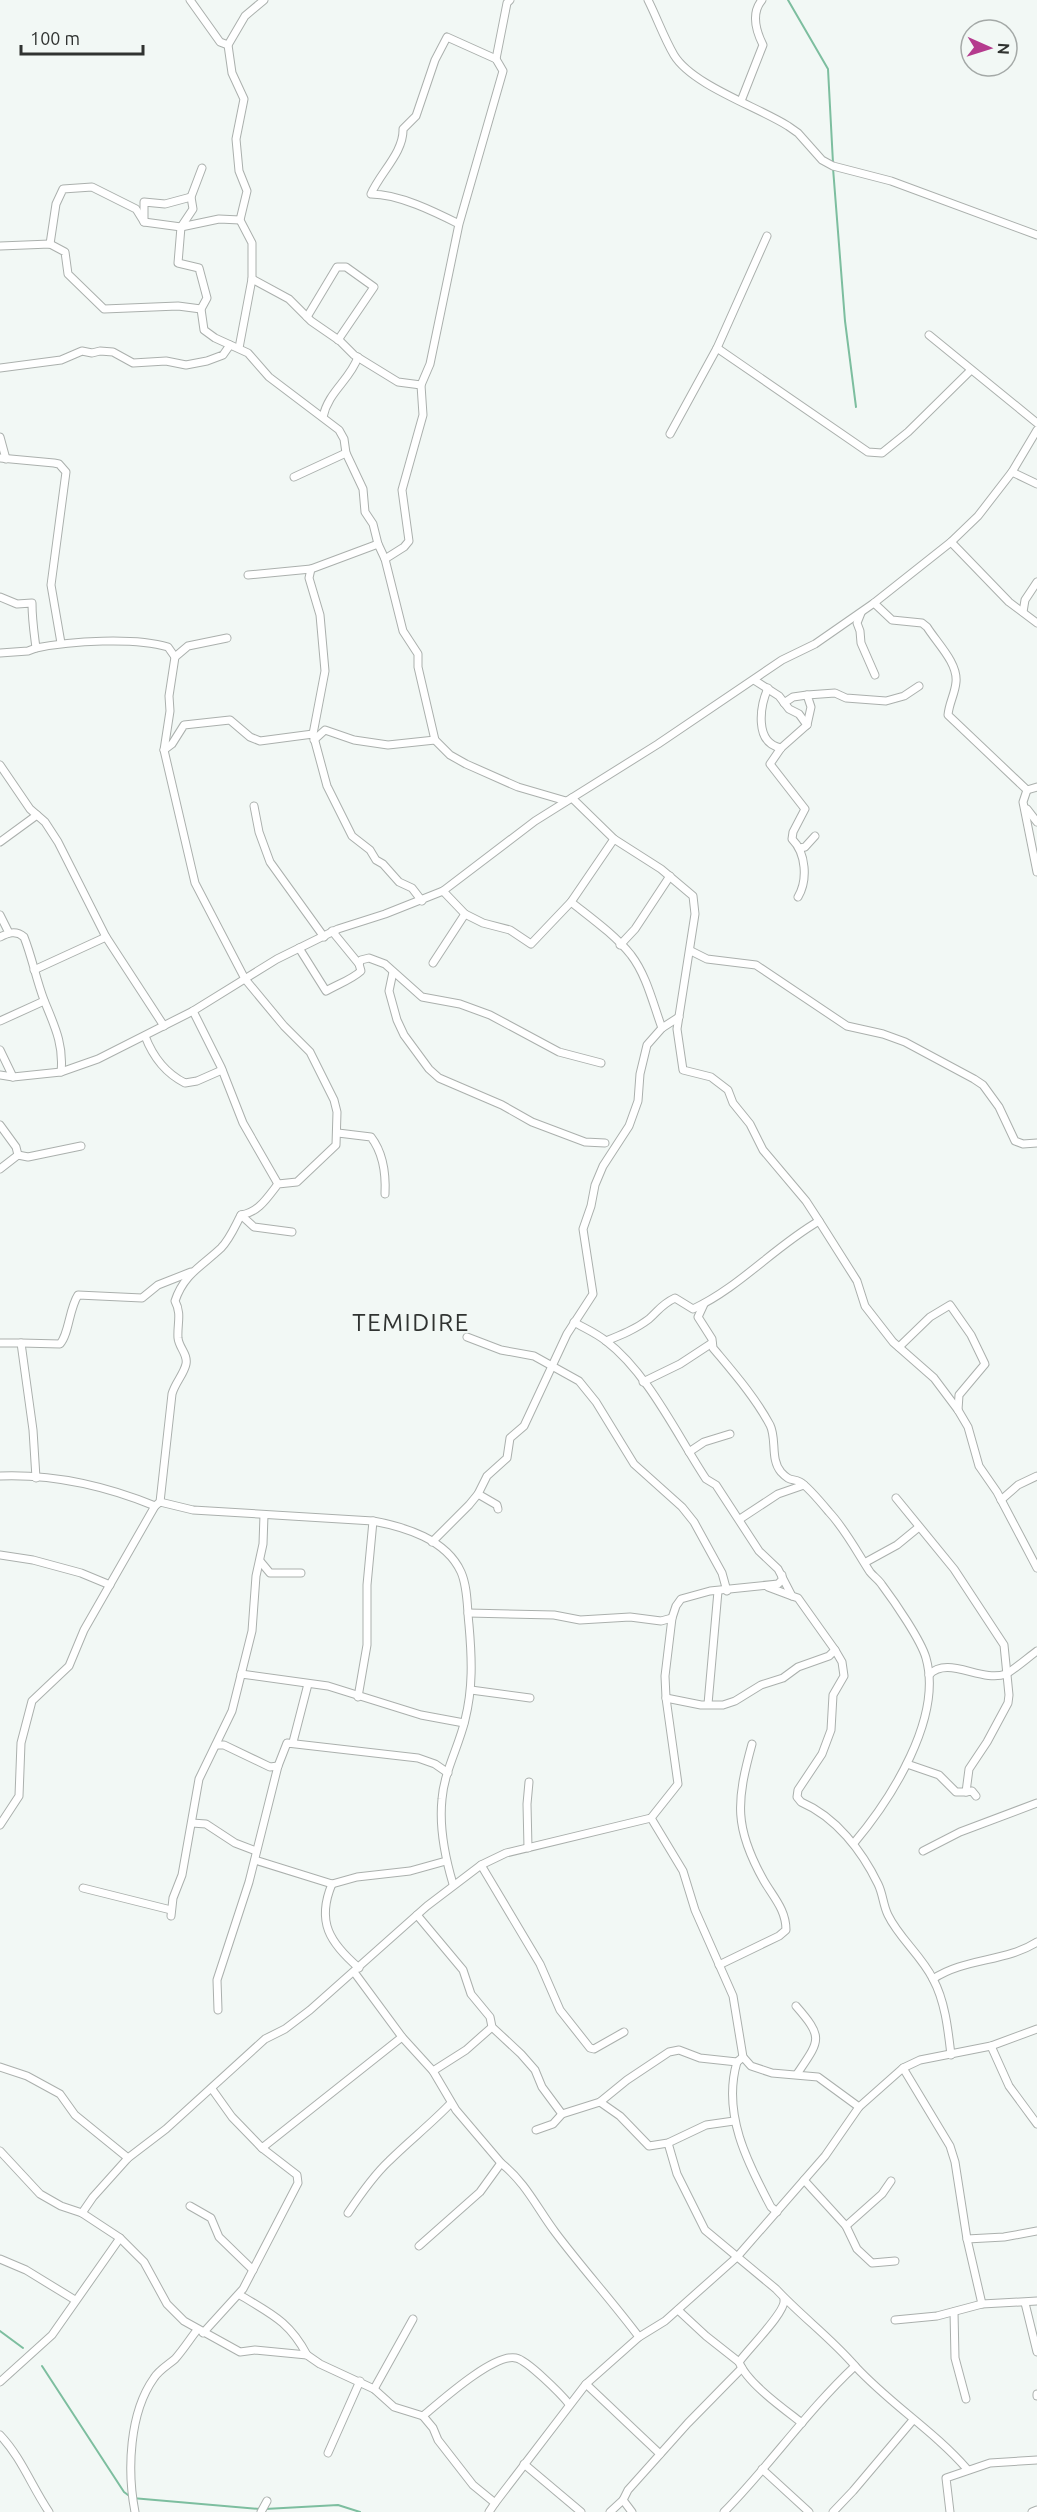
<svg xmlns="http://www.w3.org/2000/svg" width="1037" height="2512" viewBox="0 0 1037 2512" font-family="Ubuntu,sans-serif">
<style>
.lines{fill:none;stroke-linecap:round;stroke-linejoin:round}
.stream{stroke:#7dbe9f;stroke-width:2}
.minor-casing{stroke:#abb0ad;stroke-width:9}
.minor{stroke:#fff;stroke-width:7}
.labels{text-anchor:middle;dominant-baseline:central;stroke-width:4.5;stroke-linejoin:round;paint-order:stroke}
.quarter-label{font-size:24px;letter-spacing:1.5px;fill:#303331;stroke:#f2f8f5}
</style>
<rect width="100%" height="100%" fill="#f2f8f5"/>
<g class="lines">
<g class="stream">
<polyline points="788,0 828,69 833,163"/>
<polyline points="833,168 845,321 856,407"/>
<polyline points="0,2331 23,2348"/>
<polyline points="42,2366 124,2492 132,2498 260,2509"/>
<polyline points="265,2509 338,2505 360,2512"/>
</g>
<defs>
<g id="minor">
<polyline points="190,0 220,42 228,45"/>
<path d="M 648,0 C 657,18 664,38 674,55 C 692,85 758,107 788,126 L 798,133 L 822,160 L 833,166 L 891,181 L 1037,235"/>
<polyline points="496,59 507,3 510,0"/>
<path d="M 741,101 L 763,45 C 756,31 751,13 762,0"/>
<polyline points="202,168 191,197 193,209 181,227 178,263 199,268 207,298 201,309 204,330 215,338 248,353 269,377 339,430 344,439 346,453 363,489 365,512 373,524 378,544 385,559 403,631 418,654 418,667 435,740 450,755 466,764 518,787 566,801"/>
<polyline points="144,222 144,202 165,204 191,197"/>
<polyline points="50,244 56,204 63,189 92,187 136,209 144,222 181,227 219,219 240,220"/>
<polyline points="0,246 50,244 65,252 68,274 104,309 178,306 201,309"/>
<polyline points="252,279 289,299 311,321 340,341 354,355 398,382 421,385"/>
<polyline points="307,317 337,267 346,267 374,287 338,340"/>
<polyline points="929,335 1037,423"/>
<polyline points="239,348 252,279 252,243 240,220 247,191 239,171 236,139 244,99 232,73 228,45 245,16 264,0"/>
<polyline points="717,348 868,452 882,453 908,432 971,370"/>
<polyline points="0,368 61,360 82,351 92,353 100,351 113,352 133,363 166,361 186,365 207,361 223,355 230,345"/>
<path d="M 323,417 C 328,392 350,380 358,357"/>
<polyline points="670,434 717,348 767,236"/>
<polyline points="0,437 6,459"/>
<polyline points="0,458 54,463 59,464 66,472 51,585 61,643"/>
<polyline points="1012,472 1037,484"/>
<polyline points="294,477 346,453"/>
<polyline points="951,542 1009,602 1037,623"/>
<path d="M 385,559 L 404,547 L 409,541 L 402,490 L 423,415 L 421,385 L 430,364 L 459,224 L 503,71 L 496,59 L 447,37 L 435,60 L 416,116 L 403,129 C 404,152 380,173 371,194 C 399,194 435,212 459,224"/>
<polyline points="248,575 311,569"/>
<path d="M 0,597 L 17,604 L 32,603 C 32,620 34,632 36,648 L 28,651 L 0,653"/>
<path d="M 874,603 L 892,620 L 922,623 L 927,627 C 937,643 958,663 956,682 C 955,694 949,703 948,715 L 1027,790 L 1037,787"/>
<polyline points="1023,612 1025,600 1037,582"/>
<polyline points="861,613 857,623 860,631 861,643 875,675"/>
<path d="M 36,648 C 71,641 134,637 168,647 L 175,657"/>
<polyline points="754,680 779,696 789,709 799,714 807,725"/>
<path d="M 768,688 C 760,706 754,743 781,748"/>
<polyline points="784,703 793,697 807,695"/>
<polyline points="313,734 325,671 320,615 309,578 311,569 378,544"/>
<polyline points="314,740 325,730 354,740 388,745 435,740"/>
<polyline points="164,750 172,744 184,725 230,720 250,737 260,741 313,734 327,786 352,836 370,850 376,860 383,864 399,882 412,888 422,901"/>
<polyline points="0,765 30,809 45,822 58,842 106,937 164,1026"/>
<polyline points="1027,790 1023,802 1037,872"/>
<polyline points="572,798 614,839 661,869 693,896 695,914 677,1029 683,1070 711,1077 728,1090 733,1103 750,1124 763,1150 806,1201 819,1221 857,1281 865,1306 893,1342 934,1378 958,1410 968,1427 979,1466 997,1492 1037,1568"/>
<polyline points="254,806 259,832 270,862 324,937"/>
<polyline points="1027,809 1037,822"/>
<polyline points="0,842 37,815"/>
<polyline points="800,848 805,847 815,836"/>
<polyline points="443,891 465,914 483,923 510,930 531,944 571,902 614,839"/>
<path d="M 798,897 C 808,880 806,853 792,839 L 793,832 L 805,809 L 770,764 L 781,748 L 807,725 L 811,707 L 807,695 L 835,693 L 846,698 L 886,701 L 904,696 L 919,686"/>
<path d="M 571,902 C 591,918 614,934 631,955 C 647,976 653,1004 662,1028"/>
<polyline points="0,915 9,933"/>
<path d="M 0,937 C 8,933 16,930 24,937 C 32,957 36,979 44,1000 C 54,1025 64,1044 61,1072"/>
<polyline points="620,945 635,929 670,876"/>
<path d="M 299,948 L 326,991 C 338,984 351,980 361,971 L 359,964 L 332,931"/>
<polyline points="691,951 707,959 756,965 847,1026 883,1034 905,1042 974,1079 983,1085 999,1107 1015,1141 1023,1144 1037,1143"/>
<polyline points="433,963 465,914"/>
<polyline points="359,964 361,960 369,958 385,964 422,997 460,1004 490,1015 559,1052 601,1063"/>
<polyline points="34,970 106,937"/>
<polyline points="393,972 389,991 397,1020 404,1035 429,1069 439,1078 502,1105 532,1122 585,1142 605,1143"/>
<polyline points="193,1011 221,1067 243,1123 278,1184"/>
<polyline points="0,1021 44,1001"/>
<path d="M 145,1036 C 153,1057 165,1073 185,1083 L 197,1081 L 222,1070"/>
<polyline points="0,1050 13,1077"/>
<polyline points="0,1075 13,1077 61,1072 98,1059 193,1011 277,959 338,929 385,914 443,891 535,821 658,744 782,660 815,644 874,603 951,542 978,516 1012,472 1037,430"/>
<polyline points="0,1125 16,1147 18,1155"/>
<path d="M 338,1133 L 371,1137 C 384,1154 386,1174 385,1194"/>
<polyline points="0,1169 18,1155 28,1157 81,1146"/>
<polyline points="241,1215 254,1227 292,1232"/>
<path d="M 704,1304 L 698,1317 L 712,1339 L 713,1348 C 733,1372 755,1397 770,1425 C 777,1439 770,1459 781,1472 C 790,1482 792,1478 800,1482 C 806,1485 824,1506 829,1512 C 845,1529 857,1552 870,1572 C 873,1576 879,1580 882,1585 C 894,1601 921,1640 926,1658 C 943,1718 891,1799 854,1843"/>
<path d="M 574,1322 C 584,1328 596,1333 606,1341 C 648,1373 677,1435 706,1479 L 716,1485 L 759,1551 L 778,1569 L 792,1596 L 798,1598 L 835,1650 L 842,1662 L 844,1676 L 833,1695 L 831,1730 L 822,1754 L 798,1790 L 797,1797 L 801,1802 C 836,1817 862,1851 878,1884 C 883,1894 883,1905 888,1915 C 899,1938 921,1955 933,1979 C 945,2001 948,2029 951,2055"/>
<polyline points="467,1337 501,1350 534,1356 579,1381 596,1402 634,1464 682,1507 694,1522 722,1573 727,1591"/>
<path d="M 606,1341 C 621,1335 636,1329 649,1319 C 659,1310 662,1304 675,1298 L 693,1309 C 740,1287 774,1247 819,1221"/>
<polyline points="0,1343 21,1343 33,1430 36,1478"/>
<path d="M 21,1343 L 60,1344 C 69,1334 69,1309 78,1295 L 142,1298 L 158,1285 L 191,1272"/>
<polyline points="899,1347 930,1317 950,1305 971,1335 985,1364 959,1395 958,1410"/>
<polyline points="643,1382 680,1364 712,1343"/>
<polyline points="689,1452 704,1442 730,1434"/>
<path d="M 0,1476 C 53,1474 106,1486 155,1506 L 160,1502 L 193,1510 L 373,1521 C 405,1527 446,1539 461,1572 C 468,1588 467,1608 469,1625 C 472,1659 473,1688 465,1720 C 459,1746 444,1772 442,1799 C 439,1827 445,1857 453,1884"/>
<polyline points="478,1494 497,1505 498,1509"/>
<polyline points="896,1498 954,1569 1004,1645 1009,1695 1008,1703 987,1742 969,1769 966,1792 972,1791 976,1796"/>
<polyline points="1001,1500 1018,1485 1037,1476"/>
<path d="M 160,1502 L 172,1394 C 175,1383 184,1374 186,1364 C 188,1354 179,1348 178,1338 C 177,1324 182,1314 175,1301 C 184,1274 202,1266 221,1248 C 230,1239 235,1226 241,1215 C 259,1212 267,1198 278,1184 L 297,1182 L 336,1145 L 337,1112 L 334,1100 L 310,1052 L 284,1026 L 245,979 L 195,883 L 164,750 L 170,711 L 169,696 L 175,657 L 188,646 L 227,638"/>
<polyline points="740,1519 778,1494 804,1485"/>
<polyline points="432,1542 469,1505 478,1494 487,1476 507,1458 510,1438 524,1426 567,1334 593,1294 583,1229 591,1206 595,1185 603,1166 629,1126 638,1101 640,1074 647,1045 662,1028 679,1017"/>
<polyline points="0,1555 33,1560 81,1573 110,1585"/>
<polyline points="260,1561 270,1573 301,1573"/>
<polyline points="866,1562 897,1545 919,1527"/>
<polyline points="768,1587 792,1596"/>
<polyline points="468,1613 554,1615 580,1620 630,1617 661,1621 672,1618"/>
<polyline points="241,1674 328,1686 421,1715 464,1723"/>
<path d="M 929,1675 C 948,1655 981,1683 1006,1674 C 1011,1672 1030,1656 1037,1651"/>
<polyline points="471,1690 530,1698"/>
<polyline points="358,1697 367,1645 367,1585 373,1521"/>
<polyline points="666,1698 701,1705 723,1705 735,1701 761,1685 783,1678 798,1667 829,1656 835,1650"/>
<polyline points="708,1704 718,1591"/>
<polyline points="293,1742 308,1684"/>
<polyline points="216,1745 224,1745 270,1767 278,1766"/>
<polyline points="907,1764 939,1775 956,1792 966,1792"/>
<polyline points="651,1818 683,1871 695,1910 733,1996 743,2057 751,2066 772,2073 818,2077 859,2107"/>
<polyline points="192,1823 206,1824 235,1843 256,1851"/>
<polyline points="0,1825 19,1796 21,1743 32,1701 69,1666 84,1630 155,1506"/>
<polyline points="528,1848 527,1804 529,1782"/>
<polyline points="923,1851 960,1832 1037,1803"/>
<polyline points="255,1860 332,1884 357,1877 410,1871 446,1861"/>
<polyline points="481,1865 540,1964 560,2010 590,2048 594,2049 624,2032"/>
<path d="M 332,1884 C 316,1922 330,1943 359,1968"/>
<polyline points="83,1888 171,1910"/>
<polyline points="417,1915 463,1970 471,1994 490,2017 492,2027 521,2054 535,2070 542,2087 562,2114"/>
<polyline points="171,1916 173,1898 182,1875 199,1779 232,1711 252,1631 256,1576 263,1544 264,1515"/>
<path d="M 719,1965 L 779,1936 L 786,1930 C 786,1910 774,1898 764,1881 C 734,1828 736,1802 752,1744"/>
<polyline points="354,1972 402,2037 433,2071 456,2110 501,2163"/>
<path d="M 933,1979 C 964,1958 1006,1962 1037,1942"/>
<path d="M 796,2006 C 824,2038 820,2040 797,2074"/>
<polyline points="218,2010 217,1980 249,1882 278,1766 287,1743 418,1758 435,1764 448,1773"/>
<polyline points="991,2046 1009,2086 1037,2124"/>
<path d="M 737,2062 C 722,2113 747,2162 771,2207 L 777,2212"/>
<polyline points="0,2067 27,2076 60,2094 75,2115 128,2158"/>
<polyline points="903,2068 950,2146 955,2162 967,2239 982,2304"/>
<polyline points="433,2071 466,2050 492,2027"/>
<polyline points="212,2089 232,2117 262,2148 402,2037"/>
<polyline points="600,2102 620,2116 649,2146 668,2143 706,2125 734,2121"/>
<polyline points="536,2130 553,2124 562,2114 600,2102 627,2080 669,2052 679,2050 700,2058 737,2062 743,2057"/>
<path d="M 668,2143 L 677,2174 L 705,2230 L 776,2289 C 801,2316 831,2338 855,2366 C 807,2411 770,2465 724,2512"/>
<polyline points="0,2151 40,2194 61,2206 82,2213 120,2238 144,2262 167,2304 184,2321 240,2352 255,2350 307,2355 320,2364 374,2389 394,2407 423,2416 433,2428 438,2440 473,2485 495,2503 489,2512"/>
<polyline points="804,2180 846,2226 857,2249 872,2263 895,2261"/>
<polyline points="190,2206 211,2218 219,2237 253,2270"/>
<polyline points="82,2213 93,2197 128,2158 166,2129 265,2039 285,2029 310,2010 427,1906 481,1865 506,1853 651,1818 678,1784 666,1698 665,1676 672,1618 676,1606 681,1599 710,1591 778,1584 782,1580 782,1575"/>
<path d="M 348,2213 C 360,2195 373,2176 389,2161 C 409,2141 431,2124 451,2103"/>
<polyline points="846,2226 882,2194 891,2181"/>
<polyline points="967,2239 1004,2237 1037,2231"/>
<path d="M 419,2246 L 480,2192 L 501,2163 C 526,2183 537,2208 555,2232 C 582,2268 612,2301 639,2337"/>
<polyline points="0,2259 26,2270 75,2300"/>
<path d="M 240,2295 C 271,2314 289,2321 307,2355"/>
<polyline points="1025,2303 1037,2352"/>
<path d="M 678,2310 L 706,2336 L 739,2362 C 747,2383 784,2409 802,2423"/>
<polyline points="954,2312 955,2358 966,2399"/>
<polyline points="895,2320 937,2316 982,2304 1037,2301"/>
<polyline points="203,2333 243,2289 298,2183 297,2175 262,2148"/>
<path d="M 739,2362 C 749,2348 786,2312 784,2300"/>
<path d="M 855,2366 C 890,2404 934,2431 967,2469"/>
<polyline points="0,2382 52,2335 120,2238"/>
<polyline points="586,2384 660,2454"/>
<polyline points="374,2389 413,2319"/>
<polyline points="1037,2394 1037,2396"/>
<path d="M 423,2416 C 441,2401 494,2353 516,2358 C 527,2360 561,2394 569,2404"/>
<path d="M 0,2435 C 21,2457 32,2487 49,2512"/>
<polyline points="328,2453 360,2381"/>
<polyline points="524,2464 581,2512"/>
<polyline points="762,2469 809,2512"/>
<polyline points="495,2503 586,2384 639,2337 665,2321 737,2257 825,2156 859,2107 903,2068 920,2060 991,2046 1037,2029"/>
<path d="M 135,2512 C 127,2471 129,2413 154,2378 C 159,2370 168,2365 175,2359 C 183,2350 190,2339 197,2330"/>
<polyline points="261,2512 267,2501"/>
<polyline points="610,2512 623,2500"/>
<polyline points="632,2512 623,2500 628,2490 688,2423 742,2368"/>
<polyline points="833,2512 853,2491 913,2420"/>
<polyline points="950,2512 946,2478 990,2463 1037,2460"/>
<polyline points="1032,2512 1037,2510"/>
</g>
</defs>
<use href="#minor" class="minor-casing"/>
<use href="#minor" class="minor"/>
</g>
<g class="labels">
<g class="quarter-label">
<text x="411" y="1322">TEMIDIRE</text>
</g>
</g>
<g transform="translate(989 48) rotate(93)"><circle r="28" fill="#f2f8f5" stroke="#a4a9a7" stroke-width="1.5"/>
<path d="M0-4.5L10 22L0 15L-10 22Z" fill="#b53b8e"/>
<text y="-9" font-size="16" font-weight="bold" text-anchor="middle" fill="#303331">N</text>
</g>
<path d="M21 45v9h122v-9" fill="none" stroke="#303331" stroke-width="3"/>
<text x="30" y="45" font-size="18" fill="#303331" stroke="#f2f8f5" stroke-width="4.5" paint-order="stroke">100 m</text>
</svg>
